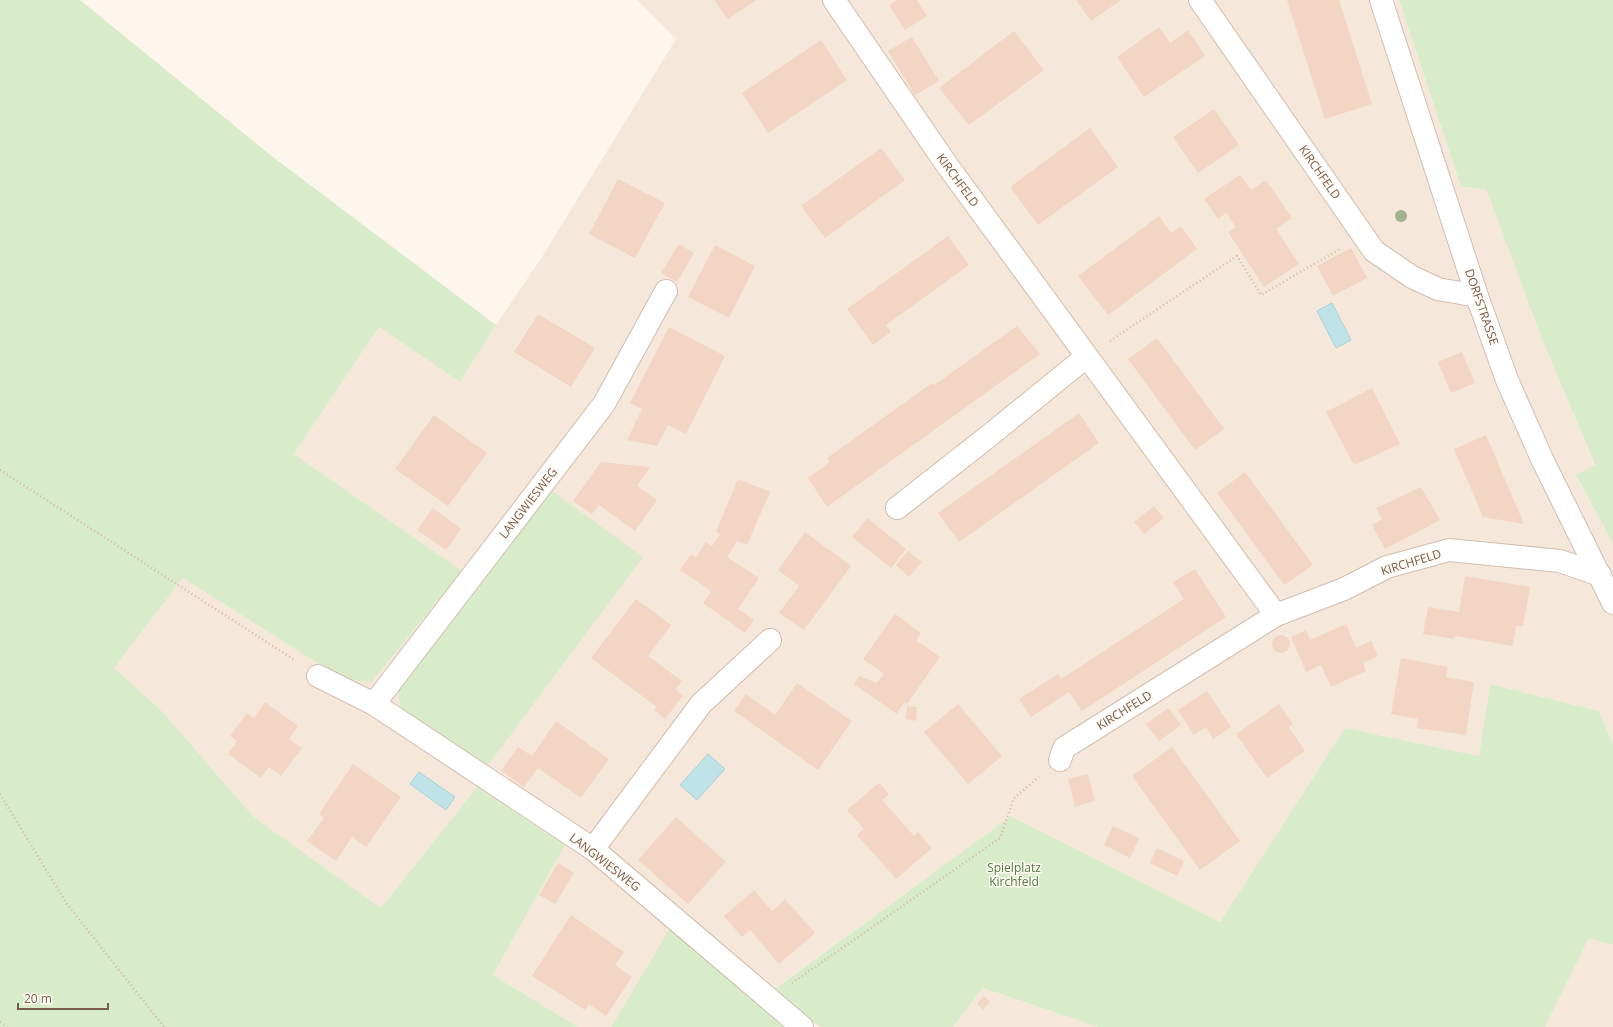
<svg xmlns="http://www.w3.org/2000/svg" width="1613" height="1027" viewBox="0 0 1613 1027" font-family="'Open Sans',sans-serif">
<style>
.residential{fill:#f5e8da}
.green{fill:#d8ecc9}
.water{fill:#bfe3e8;stroke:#a5d3da}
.building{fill:#f3d5c3}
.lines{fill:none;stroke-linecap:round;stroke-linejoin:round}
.minor-casing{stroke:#d1beb0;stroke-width:24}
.path{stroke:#d9b8a5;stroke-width:2.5;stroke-dasharray:1 3;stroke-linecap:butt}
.minor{stroke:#fff;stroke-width:22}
.tree{fill:#a0b28e}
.labels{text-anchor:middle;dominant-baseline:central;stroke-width:3;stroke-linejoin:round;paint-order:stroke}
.street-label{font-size:12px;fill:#7a5c4d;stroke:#fffaf3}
.park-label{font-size:12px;fill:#537a41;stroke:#fffaf3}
</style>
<rect width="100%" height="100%" fill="#fdf6ec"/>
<g class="residential">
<polygon points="637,0 1399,0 1461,187 1486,189 1542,339 1595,466 1576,476 1613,544 1613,744 1599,711 1490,684 1479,756 1345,728 1220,922 1011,816 759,1000 670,928 611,1027 578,1027 493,975 565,845 477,787 381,908 254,817 160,709 114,668 183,578 344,680 462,571 294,454 379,327 460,382 496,325 540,260 676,39"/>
<polygon points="1589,938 1613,945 1613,1027 1545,1027"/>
<polygon points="983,988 1098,1027 953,1027"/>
</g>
<g class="green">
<polygon points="0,0 80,0 273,157 496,325 460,382 379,327 294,454 462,571 371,682 344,680 183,578 114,668 160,709 254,817 381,908 477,787 565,845 493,975 578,1027 0,1027"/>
<polygon points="1399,0 1613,0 1613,544 1576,475 1595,465 1542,339 1486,189 1461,187"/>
<polygon points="552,491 643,557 483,772 401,713 398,691 404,674"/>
<polygon points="1490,684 1599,711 1613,744 1613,945 1589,938 1545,1027 1098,1027 983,988 953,1027 820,1027 796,1011 772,991 1011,816 1220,922 1345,728 1479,756"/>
<polygon points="670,928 785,1027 611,1027"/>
</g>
<g class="water">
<polygon points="1332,303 1351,340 1336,348 1317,311"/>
<polygon points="708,754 725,769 697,800 680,785"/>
<polygon points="419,772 455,797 446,810 410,784"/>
</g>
<g class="building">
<polygon points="714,0 756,0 728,19"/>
<polygon points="897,0 917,0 927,16 905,30 889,5"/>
<polygon points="1076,0 1121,0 1091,21"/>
<polygon points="1287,0 1339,0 1372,104 1325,119"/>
<polygon points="1159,27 1170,43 1188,30 1205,56 1144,97 1117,57"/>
<polygon points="1014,31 1044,70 969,125 939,88"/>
<polygon points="912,37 939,81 915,95 888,51"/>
<polygon points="821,40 847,80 768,133 742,93"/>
<polygon points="1214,109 1239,145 1198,173 1173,137"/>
<polygon points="1090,128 1118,167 1038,225 1010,187"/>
<polygon points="881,148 905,180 825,238 801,206"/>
<polygon points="1240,175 1251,190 1266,180 1292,218 1276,229 1299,264 1264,287 1228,232 1236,227 1226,213 1218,219 1204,199"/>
<polygon points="618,179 665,203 635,258 589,234"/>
<polygon points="1159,216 1171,233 1181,226 1197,249 1108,315 1078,276"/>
<polygon points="948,236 969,265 886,325 891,332 873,345 847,309"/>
<polygon points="679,244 694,253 677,282 661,273"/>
<polygon points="715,245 755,266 729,318 688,297"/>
<polygon points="1351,248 1367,278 1333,296 1317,266"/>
<polygon points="538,314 595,348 571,387 514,352"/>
<polygon points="1017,326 1040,354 827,507 808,478 830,462 827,458 932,383 934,385"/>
<polygon points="669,327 725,356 686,434 668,425 657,446 627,440 642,409 630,403"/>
<polygon points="1157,338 1224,429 1195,450 1128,359"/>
<polygon points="1462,352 1475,383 1451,393 1438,362"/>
<polygon points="1372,388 1400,444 1354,465 1326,412"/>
<polygon points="1079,413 1099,443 959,542 938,513"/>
<polygon points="434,415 487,453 448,506 395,469"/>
<polygon points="1486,435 1524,524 1483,517 1454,449"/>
<polygon points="601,462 650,467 637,486 657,500 635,531 599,505 592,514 573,501"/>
<polygon points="1245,472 1313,565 1284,585 1217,493"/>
<polygon points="738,479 770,492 747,545 737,541 727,557 759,578 738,609 754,620 745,633 703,603 711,591 680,570 691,554 696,557 706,542 712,546 720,534 716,532"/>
<polygon points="1421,487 1440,520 1385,549 1372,525 1382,519 1376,508"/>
<polygon points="1154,506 1164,518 1144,534 1134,522"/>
<polygon points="433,508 461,529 446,550 417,530"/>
<polygon points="867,518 906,549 891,568 852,537"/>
<polygon points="805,532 851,566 804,630 779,613 799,586 778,570"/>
<polygon points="908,551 922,562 909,577 896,565"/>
<polygon points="1195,569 1226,617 1082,711 1069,692 1031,717 1019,699 1058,674 1061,679 1184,599 1173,582"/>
<polygon points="1465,576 1530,587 1523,626 1516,626 1513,646 1455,636 1454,639 1423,634 1428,607 1459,612"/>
<polygon points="636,599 671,625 648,656 682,681 675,689 683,696 665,719 654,710 657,707 591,658"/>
<polygon points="895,614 921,633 916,640 940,657 907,704 904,702 897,714 854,684 859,676 877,683 884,674 863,659"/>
<polygon points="1346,624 1356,648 1371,641 1378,656 1363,663 1366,671 1331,687 1321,665 1306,672 1291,637 1306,630 1310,640"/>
<circle cx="1281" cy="644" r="9"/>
<polygon points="1401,658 1448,667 1446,677 1474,682 1466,735 1417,728 1418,719 1391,714"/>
<polygon points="797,683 852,721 818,770 734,711 746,694 775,715"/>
<polygon points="1207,691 1231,727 1213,739 1206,727 1194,735 1178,710"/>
<polygon points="265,702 298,726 289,739 302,748 281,776 269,767 261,778 228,754 237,741 230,736 247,713 254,718"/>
<polygon points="958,704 1002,756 968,784 924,732"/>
<polygon points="1279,704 1293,724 1289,727 1305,751 1267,778 1236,734"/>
<polygon points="907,706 917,707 916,721 906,719"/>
<polygon points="1168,708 1181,725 1159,741 1146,724"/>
<polygon points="556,721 609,759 581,798 538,768 524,787 501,771 518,747 532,756"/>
<polygon points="1172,747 1240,841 1200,870 1132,776"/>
<polygon points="353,764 401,797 366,847 352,837 336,861 307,841 324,818 319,814"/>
<polygon points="1088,774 1095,801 1075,807 1068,779"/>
<polygon points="879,783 889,794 882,800 914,836 918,832 932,848 896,879 857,835 864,829 847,810"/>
<polygon points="676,817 726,862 688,904 638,860"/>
<polygon points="1113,826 1139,838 1130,858 1104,845"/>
<polygon points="1157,848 1184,861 1177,876 1150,863"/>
<polygon points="558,863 574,873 555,904 539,895"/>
<polygon points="754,890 772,911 785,899 815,933 779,964 750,930 742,937 724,916"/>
<polygon points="571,915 624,952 615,965 632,977 606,1016 589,1004 585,1010 532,976"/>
<polygon points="984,996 990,1002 983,1010 977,1003"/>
</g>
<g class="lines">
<defs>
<g id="minor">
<polyline points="834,0 947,165 1276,615 1344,589 1387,567 1449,550 1560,561 1600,575"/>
<polyline points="1200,0 1374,251 1412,277 1438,289 1477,296"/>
<polyline points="1381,0 1477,296 1507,380 1542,459 1613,603"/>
<polyline points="897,508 985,439 1086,357"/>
<polyline points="318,676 374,704 593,849 802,1027"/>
<polyline points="374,704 604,404 666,291"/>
<polyline points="1060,760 1064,748 1276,615"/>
<polyline points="593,849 701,704 770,640"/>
</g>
</defs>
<use href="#minor" class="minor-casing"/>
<g class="path">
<polyline points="1110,341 1237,256 1261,295 1340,249"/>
<polyline points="0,470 296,661"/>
<polyline points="0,794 67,904 164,1027"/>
<polyline points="792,983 1000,838 1014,798 1039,777"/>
<polyline points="0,1022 7,1027"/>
</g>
<use href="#minor" class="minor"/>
</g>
<circle class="tree" cx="1401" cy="216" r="6"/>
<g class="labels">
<g class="street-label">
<text transform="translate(1320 172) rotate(55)">KIRCHFELD</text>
<text transform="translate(958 180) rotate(54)">KIRCHFELD</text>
<text transform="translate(1482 307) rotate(71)">DORFSTRASSE</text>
<text transform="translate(528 503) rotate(-52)">LANGWIESWEG</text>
<text transform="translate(1411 562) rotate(-17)">KIRCHFELD</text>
<text transform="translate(1124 710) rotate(-32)">KIRCHFELD</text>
<text transform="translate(605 862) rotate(38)">LANGWIESWEG</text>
</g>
<g class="park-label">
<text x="1014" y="867">Spielplatz<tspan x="1014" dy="14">Kirchfeld</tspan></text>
</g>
</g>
<path d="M18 1003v6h90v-6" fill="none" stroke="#7a5c4d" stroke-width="2"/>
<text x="24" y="1003" font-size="12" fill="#7a5c4d" stroke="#fffaf3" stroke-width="3" paint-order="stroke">20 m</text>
</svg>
